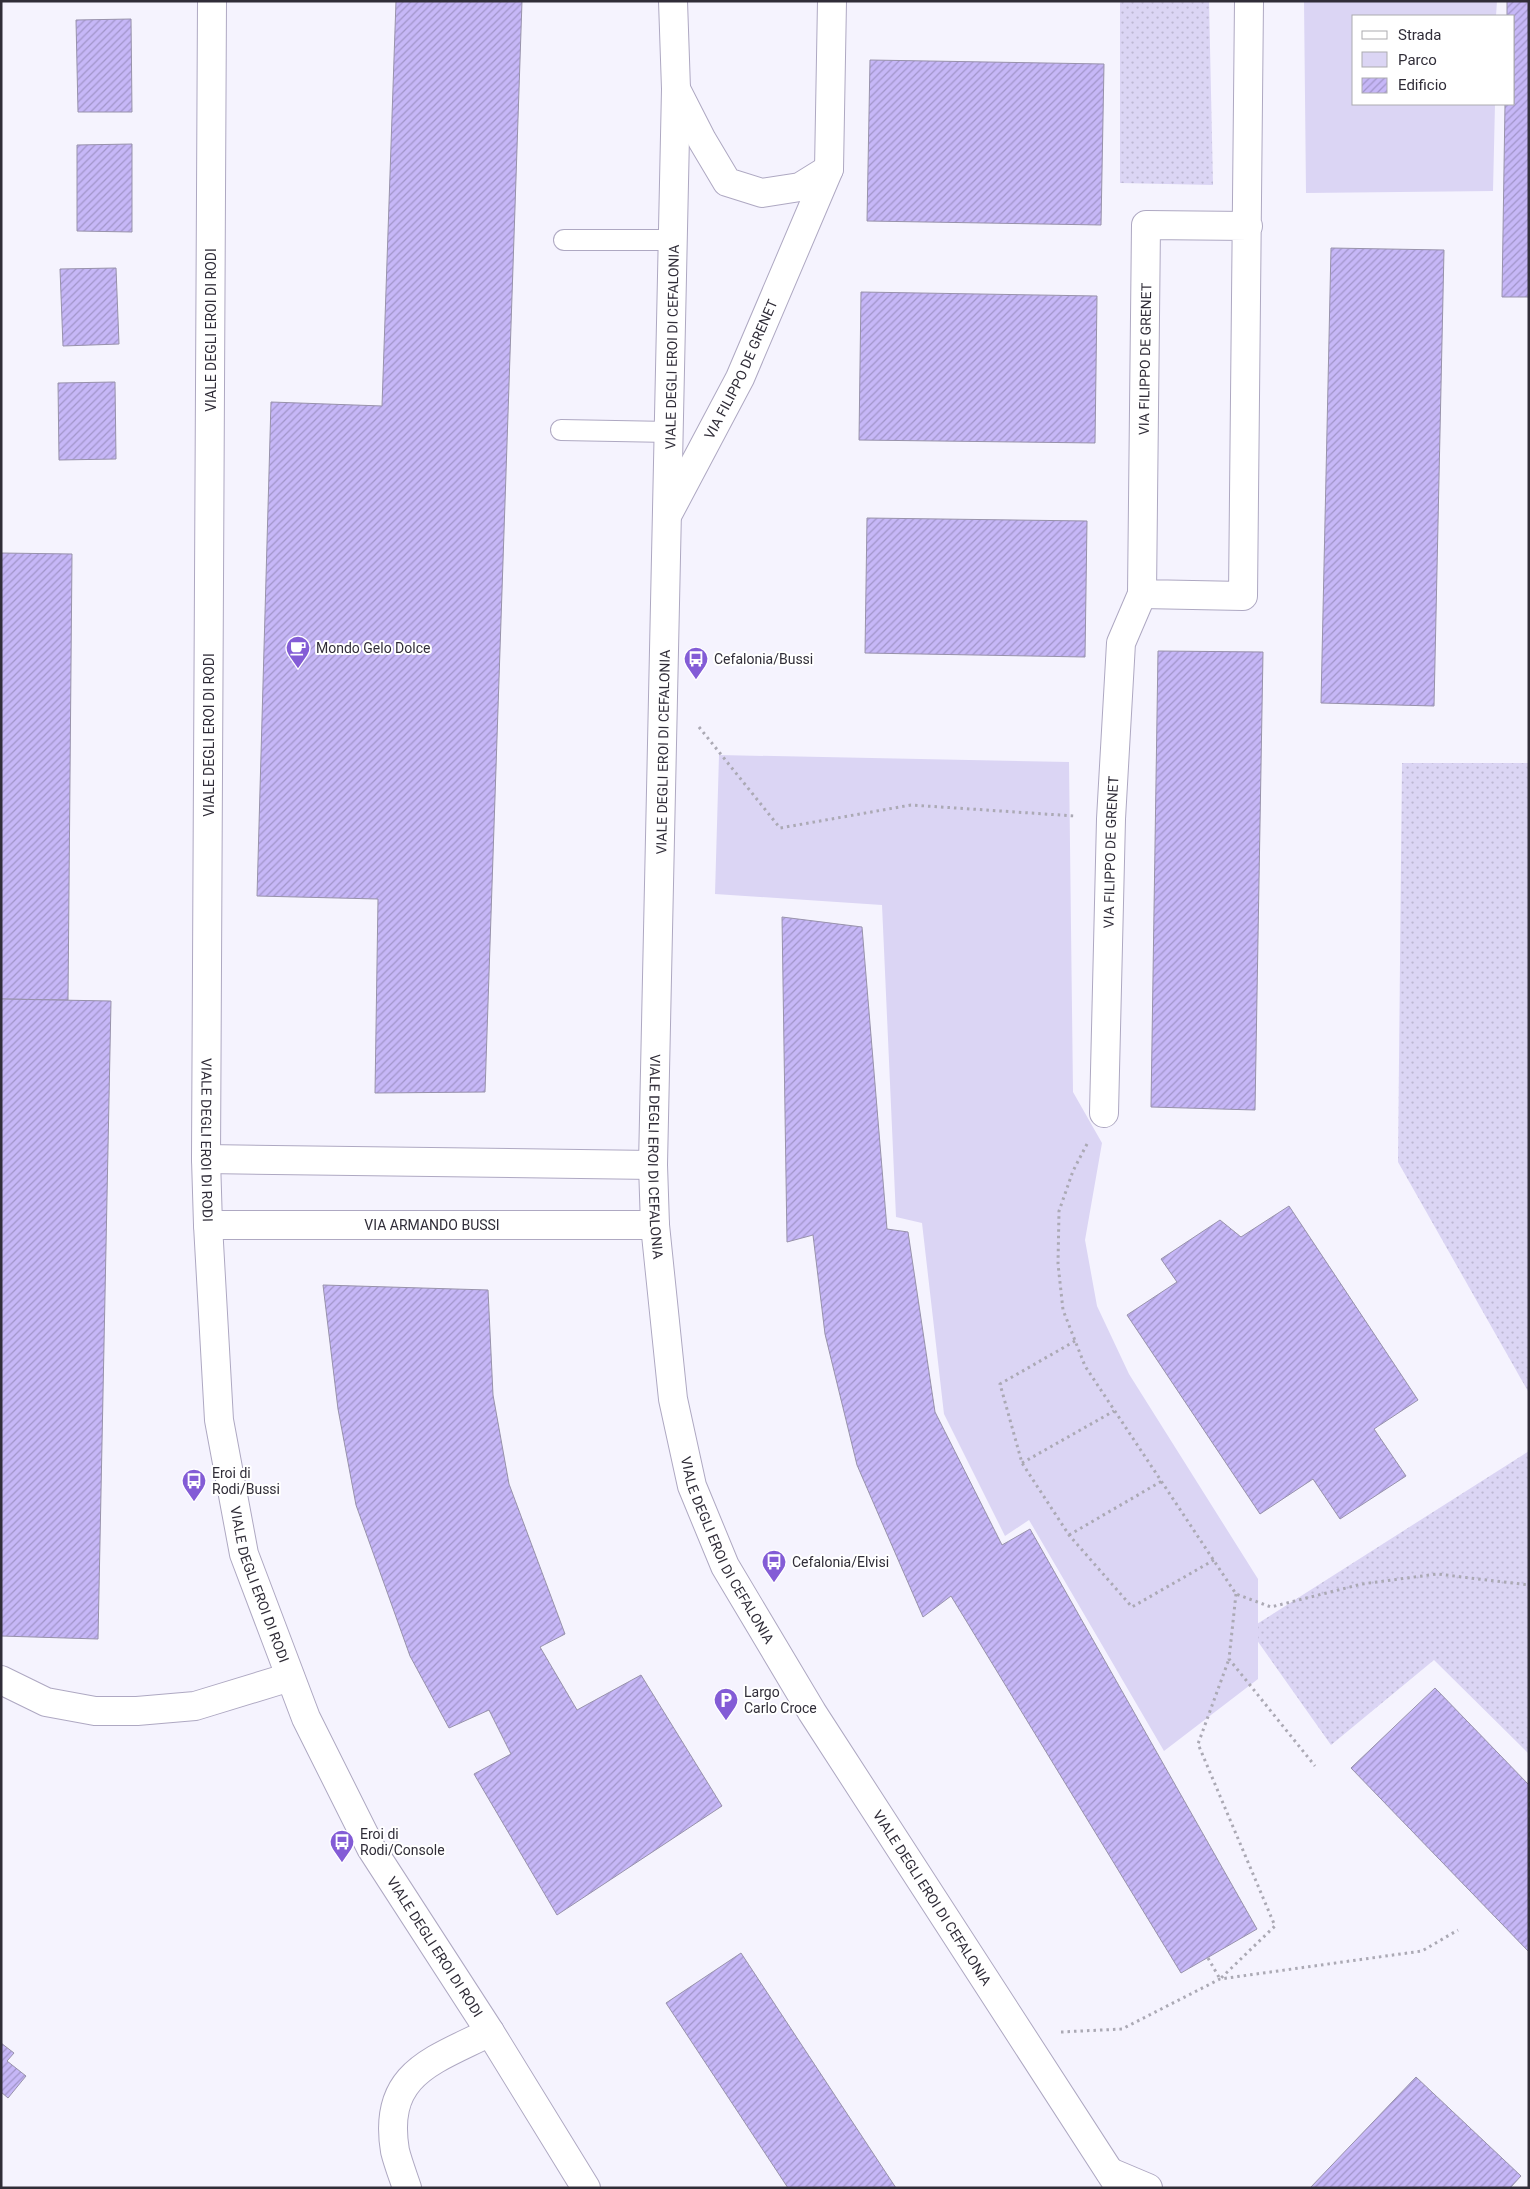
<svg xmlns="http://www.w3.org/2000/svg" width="1530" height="2189" viewBox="0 0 1530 2189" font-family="Roboto,sans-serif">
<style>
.grass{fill:url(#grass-dots)}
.park{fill:#dbd5f4}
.building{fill:url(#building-hatch);stroke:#9892ab}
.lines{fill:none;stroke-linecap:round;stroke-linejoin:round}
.service-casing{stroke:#aea8c2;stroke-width:22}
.minor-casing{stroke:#aea8c2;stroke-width:30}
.secondary-casing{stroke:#aea8c2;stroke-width:30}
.path{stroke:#aba9b4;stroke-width:3;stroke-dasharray:2.5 4;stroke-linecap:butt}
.service{stroke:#fff;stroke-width:20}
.minor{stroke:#fff;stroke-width:28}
.secondary{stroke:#fff;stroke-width:28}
.labels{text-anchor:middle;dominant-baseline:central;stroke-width:4;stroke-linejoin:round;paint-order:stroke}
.street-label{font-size:14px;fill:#302d38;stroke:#fff}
.poi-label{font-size:14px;fill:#302d38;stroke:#fff;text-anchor:start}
</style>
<defs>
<pattern id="grass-dots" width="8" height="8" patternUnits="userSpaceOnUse" patternTransform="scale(1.25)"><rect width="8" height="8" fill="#dbd5f4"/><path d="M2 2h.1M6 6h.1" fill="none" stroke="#bcb7d2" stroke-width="1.8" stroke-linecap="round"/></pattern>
<pattern id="building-hatch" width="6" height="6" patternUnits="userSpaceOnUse" patternTransform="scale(1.25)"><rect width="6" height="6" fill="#c6b7f7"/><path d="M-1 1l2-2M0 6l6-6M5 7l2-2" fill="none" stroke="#a195c9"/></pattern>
</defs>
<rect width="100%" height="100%" fill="#f5f3fe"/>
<g class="grass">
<polygon points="1120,1 1209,1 1213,185 1120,183"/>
<polygon points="1402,763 1529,763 1529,1393 1398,1162"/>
<polygon points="1529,1451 1529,1754 1434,1660 1331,1745 1249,1629"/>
</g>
<g class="park">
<polygon points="1304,1 1497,1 1496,16 1354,16 1354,104 1495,104 1493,191 1306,193"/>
<polygon points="719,755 1069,762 1073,1092 1102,1143 1085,1240 1097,1306 1129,1374 1258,1579 1258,1679 1164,1751 1029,1520 1005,1536 944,1414 922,1223 896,1217 882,905 715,894"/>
</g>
<g class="building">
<polygon points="396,1 522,1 485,1092 375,1093 378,899 257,896 271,402 382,406"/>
<polygon points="1507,1 1529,1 1529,297 1502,297 1505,104 1514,104 1514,16 1507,16"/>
<polygon points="131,19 132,112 78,112 76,20"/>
<polygon points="870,60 1104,64 1101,225 867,221"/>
<polygon points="132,144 132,232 77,231 77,145"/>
<polygon points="1331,248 1444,250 1434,706 1321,703"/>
<polygon points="116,268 119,344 63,346 60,269"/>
<polygon points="861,292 1097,296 1095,443 859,440"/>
<polygon points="115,382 116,459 59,460 58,383"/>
<polygon points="867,518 1087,521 1085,657 865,653"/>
<polygon points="1,553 72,554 68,1000 1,999"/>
<polygon points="1158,651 1263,652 1255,1110 1151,1107"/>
<polygon points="782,917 862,927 887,1229 908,1232 935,1412 1002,1545 1030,1529 1257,1929 1181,1973 951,1596 923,1617 857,1465 825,1334 813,1235 787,1242"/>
<polygon points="1,999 111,1001 98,1639 1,1636"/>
<polygon points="1289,1206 1418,1400 1374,1429 1406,1476 1340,1519 1313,1479 1260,1514 1127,1315 1177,1282 1161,1259 1220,1220 1241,1237"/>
<polygon points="323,1285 488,1290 493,1395 509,1484 565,1634 540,1647 577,1710 641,1675 722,1806 557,1915 474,1774 511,1754 489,1710 449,1728 410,1656 356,1505 338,1409"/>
<polygon points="1435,1688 1529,1785 1529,1952 1351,1768"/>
<polygon points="741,1953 896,2188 788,2188 666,2003"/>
<polygon points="1,2043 14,2053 7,2061 26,2076 8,2098 1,2092"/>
<polygon points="1416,2077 1521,2176 1510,2188 1310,2188"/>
</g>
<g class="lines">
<defs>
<g id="service">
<polyline points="564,240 674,240"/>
<polyline points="561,430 670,432"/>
</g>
<g id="minor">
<polyline points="676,89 702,140 727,182 762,193 800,187 829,169"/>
<polyline points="1248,226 1146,225 1142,594 1243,596 1249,1"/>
<path id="s1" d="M 669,512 L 740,378 L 829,169 L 832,1"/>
<path id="s2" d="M 1104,1113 L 1111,819 L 1121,643 L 1142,594"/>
<polyline points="206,1159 653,1165"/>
<path id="s3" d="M 208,1225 L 655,1225"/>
<polyline points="1,1680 46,1702 95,1711 137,1711 195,1706 290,1677"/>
<polyline points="1110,2172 1148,2188"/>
<path d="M 407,2188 C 403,2176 398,2163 395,2151 C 382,2073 433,2061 490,2032"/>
</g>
<g id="secondary">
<path id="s4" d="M 212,1 L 206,1159 L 208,1225 L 219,1420 L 244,1554 L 306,1718 L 371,1848 L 490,2032 L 586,2188"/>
<path id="s5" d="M 673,1 L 676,89 L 653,1165 L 655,1225 L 673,1399 L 692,1486 L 725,1566 L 812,1712 L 1120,2188"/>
</g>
</defs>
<use href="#service" class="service-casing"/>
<use href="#minor" class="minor-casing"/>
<use href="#secondary" class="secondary-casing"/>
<g class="path">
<polyline points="699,727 780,828 911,805 1075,816"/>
<polyline points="1087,1144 1073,1171 1059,1211 1058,1264 1063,1310 1085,1366 1236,1594 1271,1607 1362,1584 1437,1574 1529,1585"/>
<polyline points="1075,1341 1000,1384 1022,1463 1069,1535 1132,1607 1214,1560"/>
<polyline points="1022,1463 1114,1411"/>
<polyline points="1069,1535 1162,1481"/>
<polyline points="1236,1594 1229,1659 1315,1766"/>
<polyline points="1208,1958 1220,1979 1275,1926 1198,1744 1229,1659"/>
<polyline points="1061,2032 1122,2029 1220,1979 1422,1951 1458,1930"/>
</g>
<use href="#service" class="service"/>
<use href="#minor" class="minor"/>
<use href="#secondary" class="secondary"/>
</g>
<defs>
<symbol id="cafe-pin" viewBox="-11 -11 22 30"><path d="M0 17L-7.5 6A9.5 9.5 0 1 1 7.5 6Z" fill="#835cd6" stroke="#fff"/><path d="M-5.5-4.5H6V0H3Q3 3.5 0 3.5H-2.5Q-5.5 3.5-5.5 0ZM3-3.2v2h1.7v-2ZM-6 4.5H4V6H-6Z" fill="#fff"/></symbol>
<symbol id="bus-pin" viewBox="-11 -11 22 30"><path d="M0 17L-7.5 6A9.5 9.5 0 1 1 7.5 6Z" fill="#835cd6" stroke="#fff"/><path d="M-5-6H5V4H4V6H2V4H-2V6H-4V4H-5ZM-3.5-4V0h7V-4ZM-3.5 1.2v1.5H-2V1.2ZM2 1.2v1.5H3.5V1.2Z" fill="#fff"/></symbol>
<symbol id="parking-pin" viewBox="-11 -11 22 30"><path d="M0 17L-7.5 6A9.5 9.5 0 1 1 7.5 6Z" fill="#835cd6" stroke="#fff"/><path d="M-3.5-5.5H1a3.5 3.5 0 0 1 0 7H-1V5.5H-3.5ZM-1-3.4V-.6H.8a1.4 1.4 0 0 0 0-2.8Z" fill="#fff"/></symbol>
</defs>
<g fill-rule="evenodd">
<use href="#cafe-pin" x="284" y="634" width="28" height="38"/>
<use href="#bus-pin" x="682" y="645" width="28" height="38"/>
<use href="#bus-pin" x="180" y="1467" width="28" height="38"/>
<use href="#bus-pin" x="760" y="1548" width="28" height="38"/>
<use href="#parking-pin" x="712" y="1686" width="28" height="38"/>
<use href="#bus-pin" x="328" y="1828" width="28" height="38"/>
</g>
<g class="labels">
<g class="street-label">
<text transform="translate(211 330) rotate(-90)">VIALE DEGLI EROI DI RODI</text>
<text transform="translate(672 347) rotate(-89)">VIALE DEGLI EROI DI CEFALONIA</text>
<text transform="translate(1145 359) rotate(-89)">VIA FILIPPO DE GRENET</text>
<text stroke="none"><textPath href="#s1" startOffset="160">VIA FILIPPO DE GRENET</textPath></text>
<text transform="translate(209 735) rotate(-90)">VIALE DEGLI EROI DI RODI</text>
<text transform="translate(663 752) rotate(-89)">VIALE DEGLI EROI DI CEFALONIA</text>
<text stroke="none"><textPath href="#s2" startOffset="261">VIA FILIPPO DE GRENET</textPath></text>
<text stroke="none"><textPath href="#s4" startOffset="1139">VIALE DEGLI EROI DI RODI</textPath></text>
<text stroke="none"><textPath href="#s5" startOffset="1156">VIALE DEGLI EROI DI CEFALONIA</textPath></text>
<text stroke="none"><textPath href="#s3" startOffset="224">VIA ARMANDO BUSSI</textPath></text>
<text stroke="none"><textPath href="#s5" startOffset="1561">VIALE DEGLI EROI DI CEFALONIA</textPath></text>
<text stroke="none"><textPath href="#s4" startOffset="1589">VIALE DEGLI EROI DI RODI</textPath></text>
<text stroke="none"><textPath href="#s5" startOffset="1966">VIALE DEGLI EROI DI CEFALONIA</textPath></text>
<text stroke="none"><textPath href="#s4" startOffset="1994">VIALE DEGLI EROI DI RODI</textPath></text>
</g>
<g class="poi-label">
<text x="316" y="648">Mondo Gelo Dolce</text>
<text x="714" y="659">Cefalonia/Bussi</text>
<text x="212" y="1473">Eroi di<tspan x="212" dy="16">Rodi/Bussi</tspan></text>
<text x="792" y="1562">Cefalonia/Elvisi</text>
<text x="744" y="1692">Largo<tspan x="744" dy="16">Carlo Croce</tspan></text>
<text x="360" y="1834">Eroi di<tspan x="360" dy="16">Rodi/Console</tspan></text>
</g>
</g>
<rect width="1530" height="2189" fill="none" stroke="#302d38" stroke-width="5"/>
<rect x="1352" y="15" width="162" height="90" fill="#ffffff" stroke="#acabaf"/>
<rect x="1362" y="31" width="25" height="8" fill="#ffffff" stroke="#acabaf"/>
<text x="1398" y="40" font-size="15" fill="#302d38">Strada</text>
<rect x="1362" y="52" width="25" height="15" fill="#dbd5f4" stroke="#acabaf"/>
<text x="1398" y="65" font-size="15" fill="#302d38">Parco</text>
<rect x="1362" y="78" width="25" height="15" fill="url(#building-hatch)" stroke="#acabaf"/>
<text x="1398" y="90" font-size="15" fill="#302d38">Edificio</text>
</svg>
